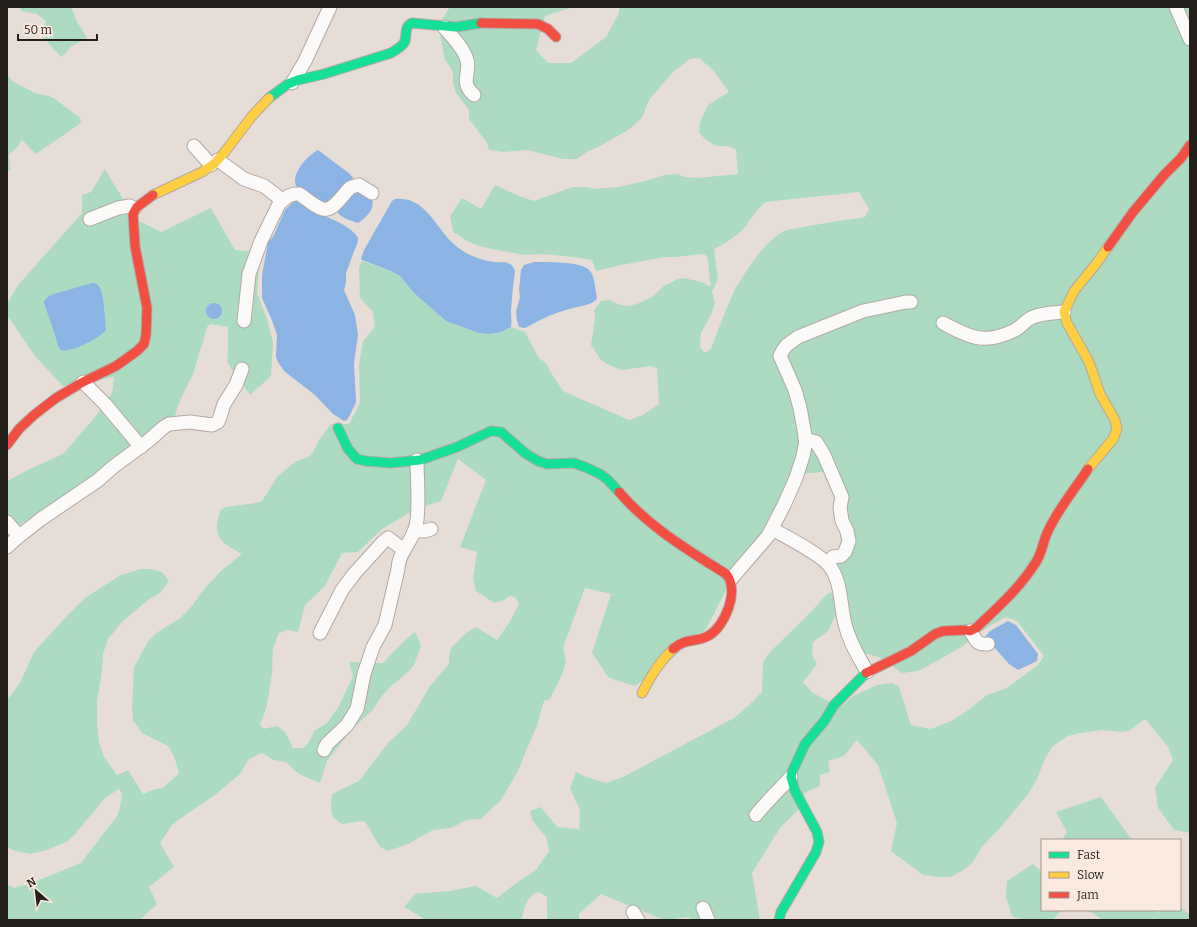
<svg xmlns="http://www.w3.org/2000/svg" width="1197" height="927" viewBox="0 0 1197 927" font-family="Bitter,serif">
<style>
.green{fill:#addbc2;fill-rule:evenodd}
.water{fill:#8bb3e4}
.lines{fill:none;stroke-linecap:round;stroke-linejoin:round}
.street-casing{stroke:#b1a9a5;stroke-width:15}
.fast-casing{stroke:#b1a9a5;stroke-width:11}
.slow-casing{stroke:#b1a9a5;stroke-width:11}
.jam-casing{stroke:#b1a9a5;stroke-width:11}
.street{stroke:#fbfaf9;stroke-width:13}
.fast{stroke:#16e098;stroke-width:9}
.slow{stroke:#ffcf43;stroke-width:9}
.jam{stroke:#f24e42;stroke-width:9}
</style>
<rect width="100%" height="100%" fill="#e7ddd7"/>
<g class="green">
<polygon points="20,7 71,7 74,13 76,20 87,38 72,46 61,57 40,34 46,21 37,14 21,11"/>
<path d="M 450,7 L 573,7 L 545,16 L 536,50 L 548,63 L 571,63 L 606,37 L 619,13 L 619,7 L 1190,7 L 1190,833 L 1174,830 L 1158,808 L 1155,788 L 1173,760 L 1168,747 L 1145,719 L 1129,731 L 1122,732 L 1103,730 L 1080,733 L 1068,736 L 1060,741 L 1052,747 L 1044,761 L 1037,779 L 1029,793 L 999,829 L 982,847 L 973,862 L 965,869 L 951,877 L 938,877 L 923,875 L 891,851 L 897,823 L 878,765 L 857,740 L 844,756 L 828,761 L 830,772 L 820,775 L 820,786 L 804,793 L 805,803 L 780,828 L 752,873 L 760,920 L 689,920 L 689,917 L 664,920 L 601,894 L 579,914 L 579,920 L 547,920 L 547,897 L 539,892 C 526,895 525,908 521,920 L 426,920 L 404,907 L 415,894 L 449,891 L 476,886 L 497,898 L 515,884 L 536,870 L 549,851 L 546,837 L 532,820 L 530,811 L 541,807 L 557,827 L 579,829 L 580,810 L 570,788 L 576,772 L 586,777 L 606,783 L 623,777 L 734,718 L 748,706 L 762,692 L 763,662 L 770,652 L 810,613 L 827,594 L 832,592 L 837,613 L 828,631 L 813,642 L 812,655 L 817,664 L 803,682 L 813,693 L 840,707 L 855,695 L 877,685 L 893,683 L 899,687 L 911,725 L 931,729 L 951,721 L 967,711 L 987,695 L 1007,688 L 1038,665 L 1044,656 L 1017,621 L 1006,617 L 981,631 L 963,646 L 937,661 L 918,671 L 902,673 L 879,657 L 858,652 L 833,563 L 842,547 L 836,509 L 839,485 L 823,472 L 790,475 L 768,525 L 735,573 L 706,629 L 656,672 L 635,686 L 609,678 L 592,653 L 611,594 L 585,588 L 563,648 L 566,662 L 562,675 L 550,699 L 544,701 L 537,726 L 526,751 L 518,771 L 501,800 L 481,819 L 467,820 L 451,828 L 433,830 L 408,844 L 388,851 L 380,847 L 366,823 L 362,821 L 342,824 C 328,816 331,808 332,794 L 359,781 L 388,743 L 407,725 L 430,686 L 449,664 L 449,656 L 451,648 L 466,633 L 476,627 L 497,640 L 509,623 L 519,604 L 515,597 L 510,596 L 504,600 L 494,603 L 476,591 L 473,579 L 477,552 L 460,547 L 486,480 L 458,459 L 441,501 L 416,509 L 382,529 L 358,552 L 342,553 L 325,586 L 305,605 L 298,632 L 287,630 L 279,633 L 273,649 L 272,673 L 267,705 L 263,718 L 260,723 L 263,729 L 277,726 L 285,732 L 293,748 L 303,748 L 309,742 L 314,731 L 327,723 L 339,706 L 353,676 L 349,662 L 383,663 L 404,641 L 415,632 L 421,646 L 414,665 L 410,670 L 389,688 L 381,697 L 373,710 L 354,727 L 327,761 L 320,783 L 299,774 L 286,762 L 274,760 L 262,753 L 249,759 L 240,774 L 215,795 L 184,816 L 172,825 L 160,843 L 174,867 L 149,887 L 157,904 L 140,920 L 7,920 L 7,884 L 14,888 L 32,883 L 81,863 L 117,816 L 120,808 L 122,793 L 119,789 L 105,798 L 76,833 L 68,841 L 47,850 L 30,854 L 12,850 L 7,846 L 7,700 L 20,683 L 34,652 L 64,619 L 85,598 L 119,576 L 140,569 L 150,569 L 162,572 L 169,581 L 160,593 L 148,600 L 122,622 L 108,639 L 103,654 L 102,671 L 97,701 L 97,724 L 99,742 L 104,757 L 117,775 L 128,770 L 143,794 L 155,789 L 163,788 L 179,773 L 174,756 L 168,746 L 142,733 L 133,720 L 132,709 L 134,667 L 149,640 L 158,632 L 179,619 L 191,607 L 205,588 L 222,570 L 242,554 C 232,548 219,543 217,530 C 216,524 219,516 220,511 L 225,507 L 256,503 L 262,501 L 277,477 L 290,466 L 297,461 L 310,456 L 313,452 L 319,440 L 331,424 L 349,424 L 360,403 L 359,365 L 363,341 L 375,327 L 373,312 L 360,298 L 359,267 L 362,261 L 391,271 L 400,276 L 414,293 L 446,321 L 479,333 L 489,334 L 507,329 L 511,327 L 525,332 L 539,358 L 546,363 L 553,376 L 563,391 L 629,420 L 643,415 L 659,404 L 657,368 L 651,366 L 622,370 L 611,366 L 601,360 L 591,345 L 595,319 L 594,310 L 601,301 L 610,300 L 617,304 L 628,306 L 637,304 L 653,296 L 665,285 L 678,279 L 683,278 L 702,282 L 708,286 L 711,285 C 709,276 709,266 707,256 L 704,254 L 675,257 L 666,257 L 621,265 L 596,271 L 592,260 L 573,257 L 542,254 L 524,255 L 482,247 L 469,242 L 453,232 L 450,216 L 462,198 L 481,209 L 495,185 L 519,196 L 534,201 L 573,187 L 587,187 L 594,189 L 618,187 L 645,181 L 665,175 L 677,174 L 685,177 L 698,178 L 738,174 L 736,150 C 731,146 727,146 720,146 C 711,145 704,139 699,132 L 700,122 L 708,105 L 729,92 L 714,71 L 699,58 L 690,59 L 672,73 L 649,100 L 642,118 L 628,130 L 602,145 L 585,153 L 577,159 L 563,159 L 527,150 L 503,152 L 489,150 L 487,143 L 469,119 L 469,110 L 456,93 L 453,83 L 453,74 L 451,68 L 445,60 L 440,35 L 440,22 ZM 859,192 L 869,209 L 865,217 L 860,218 L 838,221 L 786,230 L 776,236 L 767,244 L 753,261 L 735,289 L 723,317 L 711,349 L 705,353 L 700,347 L 701,333 L 711,315 L 715,303 L 712,292 L 718,279 L 714,249 L 727,242 L 742,231 L 755,213 L 765,202 Z"/>
<polygon points="7,74 12,81 35,93 49,96 55,99 80,118 81,123 36,154 22,140 15,150 9,154 10,170 7,172"/>
<path d="M 105,169 L 135,219 L 161,232 L 211,208 L 235,250 L 260,252 L 257,293 L 267,319 L 273,343 L 271,376 L 250,395 L 227,362 L 228,351 L 228,327 L 211,324 L 207,327 C 206,333 204,336 203,342 C 199,352 197,363 193,374 C 189,383 173,412 175,420 L 15,528 L 7,538 L 7,481 L 34,467 L 63,454 L 96,416 L 112,393 L 114,377 L 63,386 L 35,356 L 7,315 L 7,303 L 19,284 L 82,213 L 82,195 L 91,192 Z"/>
<polygon points="1101,797 1132,840 1062,840 1067,832 1056,812"/>
<polygon points="1033,864 1040,870 1042,869 1042,910 1061,910 1053,920 1020,919 1012,916 1006,897 1007,881"/>
<polygon points="1180,907 1190,915 1190,920 1101,920 1100,918 1088,910 1154,910 1159,913 1162,910 1180,910"/>
</g>
<g class="water">
<path d="M 318,150 L 350,174 L 353,178 L 351,182 L 326,206 L 296,186 C 291,173 307,156 318,150 Z"/>
<path d="M 354,190 C 358,192 363,193 367,195 C 380,203 368,217 358,223 C 351,221 339,217 336,210 Z"/>
<path d="M 395,199 C 428,195 437,234 460,249 C 470,256 483,261 495,262 C 500,263 505,261 510,264 C 513,266 514,268 515,271 C 513,284 512,297 511,311 C 511,316 512,322 511,327 L 501,332 L 489,334 L 479,333 L 446,321 L 414,293 L 400,276 L 391,271 L 362,260 L 361,259 L 364,250 L 392,201 Z"/>
<path d="M 295,200 L 298,200 C 307,205 315,210 323,215 C 335,221 351,226 358,238 L 358,241 L 346,273 L 346,282 L 344,290 L 355,315 L 358,335 L 354,363 L 356,402 L 350,415 L 347,420 L 344,421 L 333,414 L 315,395 L 284,371 L 278,362 L 276,357 L 277,335 L 271,318 L 262,298 L 262,275 L 268,243 L 274,235 L 285,210 Z"/>
<path d="M 534,262 C 545,262 586,261 591,272 C 595,279 595,290 597,297 L 596,300 C 590,306 574,307 566,310 C 551,314 538,321 525,328 L 519,327 L 517,321 L 516,311 L 520,297 L 519,290 L 521,270 L 524,265 Z"/>
<path d="M 92,283 C 96,283 98,284 100,288 C 104,295 105,320 106,330 C 100,338 71,353 61,350 L 58,346 L 55,335 L 44,303 L 44,301 L 49,296 L 54,294 Z"/>
<circle cx="214" cy="311" r="8"/>
<polygon points="1008,621 1016,625 1038,654 1037,661 1018,670 1009,664 985,637 990,631"/>
</g>
<g class="lines">
<defs>
<g id="street">
<polyline points="1176,7 1190,39"/>
<path d="M 444,27 C 451,36 464,48 467,60 C 471,74 459,81 474,95"/>
<polyline points="292,83 305,61 330,7"/>
<polyline points="194,146 211,165"/>
<polyline points="218,160 244,179 264,186 282,200"/>
<polyline points="90,219 118,208 130,206 134,209"/>
<path d="M 244,321 L 249,274 L 261,241 L 279,204 C 285,198 290,193 299,194 C 306,198 315,207 323,209 C 333,212 343,194 350,188 C 353,186 356,186 359,185 L 372,193"/>
<path d="M 943,323 C 969,337 984,345 1013,331 C 1021,328 1025,320 1033,317 C 1043,313 1054,313 1064,312"/>
<polyline points="83,382 105,404 141,447"/>
<polyline points="805,439 816,442 824,455 842,497 840,507 842,521 847,531 849,541 845,552 841,556 833,557 828,564"/>
<polyline points="7,522 19,536"/>
<path d="M 772,529 C 785,536 824,556 831,568 C 842,584 840,606 845,624 C 849,642 859,657 867,672"/>
<polyline points="414,531 425,531 431,529"/>
<polyline points="7,547 18,537 41,519 97,481 113,467 148,441 164,427 169,424 190,422 212,425 218,422 220,417 224,404 236,385 242,369"/>
<polyline points="731,579 768,536 784,505 796,478 803,456 806,441 800,408 795,390 780,356 783,350 787,345 798,337 863,311 906,302 911,302"/>
<path d="M 970,631 C 977,640 975,645 988,644"/>
<polyline points="320,633 342,590 354,574 383,542 388,538 404,550"/>
<path d="M 324,750 L 327,744 L 347,725 L 357,709 L 364,674 L 373,647 L 385,625 L 398,569 C 398,553 412,542 416,526 C 420,509 417,479 417,460"/>
<path d="M 756,815 C 767,801 779,790 791,777"/>
<polyline points="703,908 708,920"/>
<polyline points="633,912 638,920"/>
</g>
<g id="fast">
<path d="M 269,98 L 288,84 L 298,80 L 324,74 L 391,53 C 396,50 401,47 404,43 C 408,36 403,27 412,23 L 456,27 L 481,23"/>
<polyline points="338,428 348,449 357,459 366,461 390,463 420,460 457,447 491,431 501,432 525,453 538,461 547,464 574,463 585,467 600,474 608,480 619,492"/>
<polyline points="779,920 781,912 816,852 819,842 817,832 795,791 791,777 792,772 805,744 825,720 834,705 866,673"/>
</g>
<g id="slow">
<polyline points="153,195 202,172 214,164 224,153 252,116 269,98"/>
<polyline points="1088,469 1113,439 1117,429 1115,420 1100,394 1089,362 1067,323 1064,312 1074,291 1096,264 1108,247"/>
<path d="M 642,693 C 650,677 660,661 673,649"/>
</g>
<g id="jam">
<polyline points="481,23 538,24 548,29 556,37"/>
<polyline points="1108,247 1133,212 1164,175 1181,158 1190,145"/>
<polyline points="7,445 19,429 34,415 56,398 83,382 116,366 137,351 144,344 146,335 147,308 135,246 133,214 137,207 153,195"/>
<path d="M 619,492 C 649,527 688,550 726,574 C 740,590 725,627 708,636 C 695,643 687,637 673,649"/>
<path d="M 866,673 L 911,651 L 935,634 L 943,631 L 966,630 L 970,631 L 976,628 C 998,607 1020,588 1036,562 C 1042,553 1043,541 1048,531 C 1058,509 1075,489 1088,469"/>
</g>
</defs>
<use href="#street" class="street-casing"/>
<use href="#fast" class="fast-casing"/>
<use href="#slow" class="slow-casing"/>
<use href="#jam" class="jam-casing"/>
<use href="#street" class="street"/>
<use href="#fast" class="fast"/>
<use href="#slow" class="slow"/>
<use href="#jam" class="jam"/>
</g>
<rect width="1197" height="927" fill="none" stroke="#251f1b" stroke-width="16"/>
<rect x="1041" y="839" width="140" height="72" fill="#fae9de" stroke="#a59890"/>
<rect x="1049" y="852" width="20" height="6" fill="#16e098" stroke="#a59890"/>
<text x="1077" y="859" font-size="12" fill="#251f1b">Fast</text>
<rect x="1049" y="872" width="20" height="6" fill="#ffcf43" stroke="#a59890"/>
<text x="1077" y="879" font-size="12" fill="#251f1b">Slow</text>
<rect x="1049" y="892" width="20" height="6" fill="#f24e42" stroke="#a59890"/>
<text x="1077" y="899" font-size="12" fill="#251f1b">Jam</text>
<g transform="translate(36 891) rotate(332)" stroke="#fae9de" stroke-width="3" paint-order="stroke">
<path d="M0-3L7 15L0 10L-7 15Z" fill="#251f1b"/>
<text y="-6" font-size="11" font-weight="bold" text-anchor="middle" fill="#251f1b">N</text>
</g>
<path d="M18 34v6h79v-6" fill="none" stroke="#251f1b" stroke-width="2"/>
<text x="24" y="34" font-size="12" fill="#251f1b" stroke="#fae9de" stroke-width="3" paint-order="stroke">50 m</text>
</svg>
